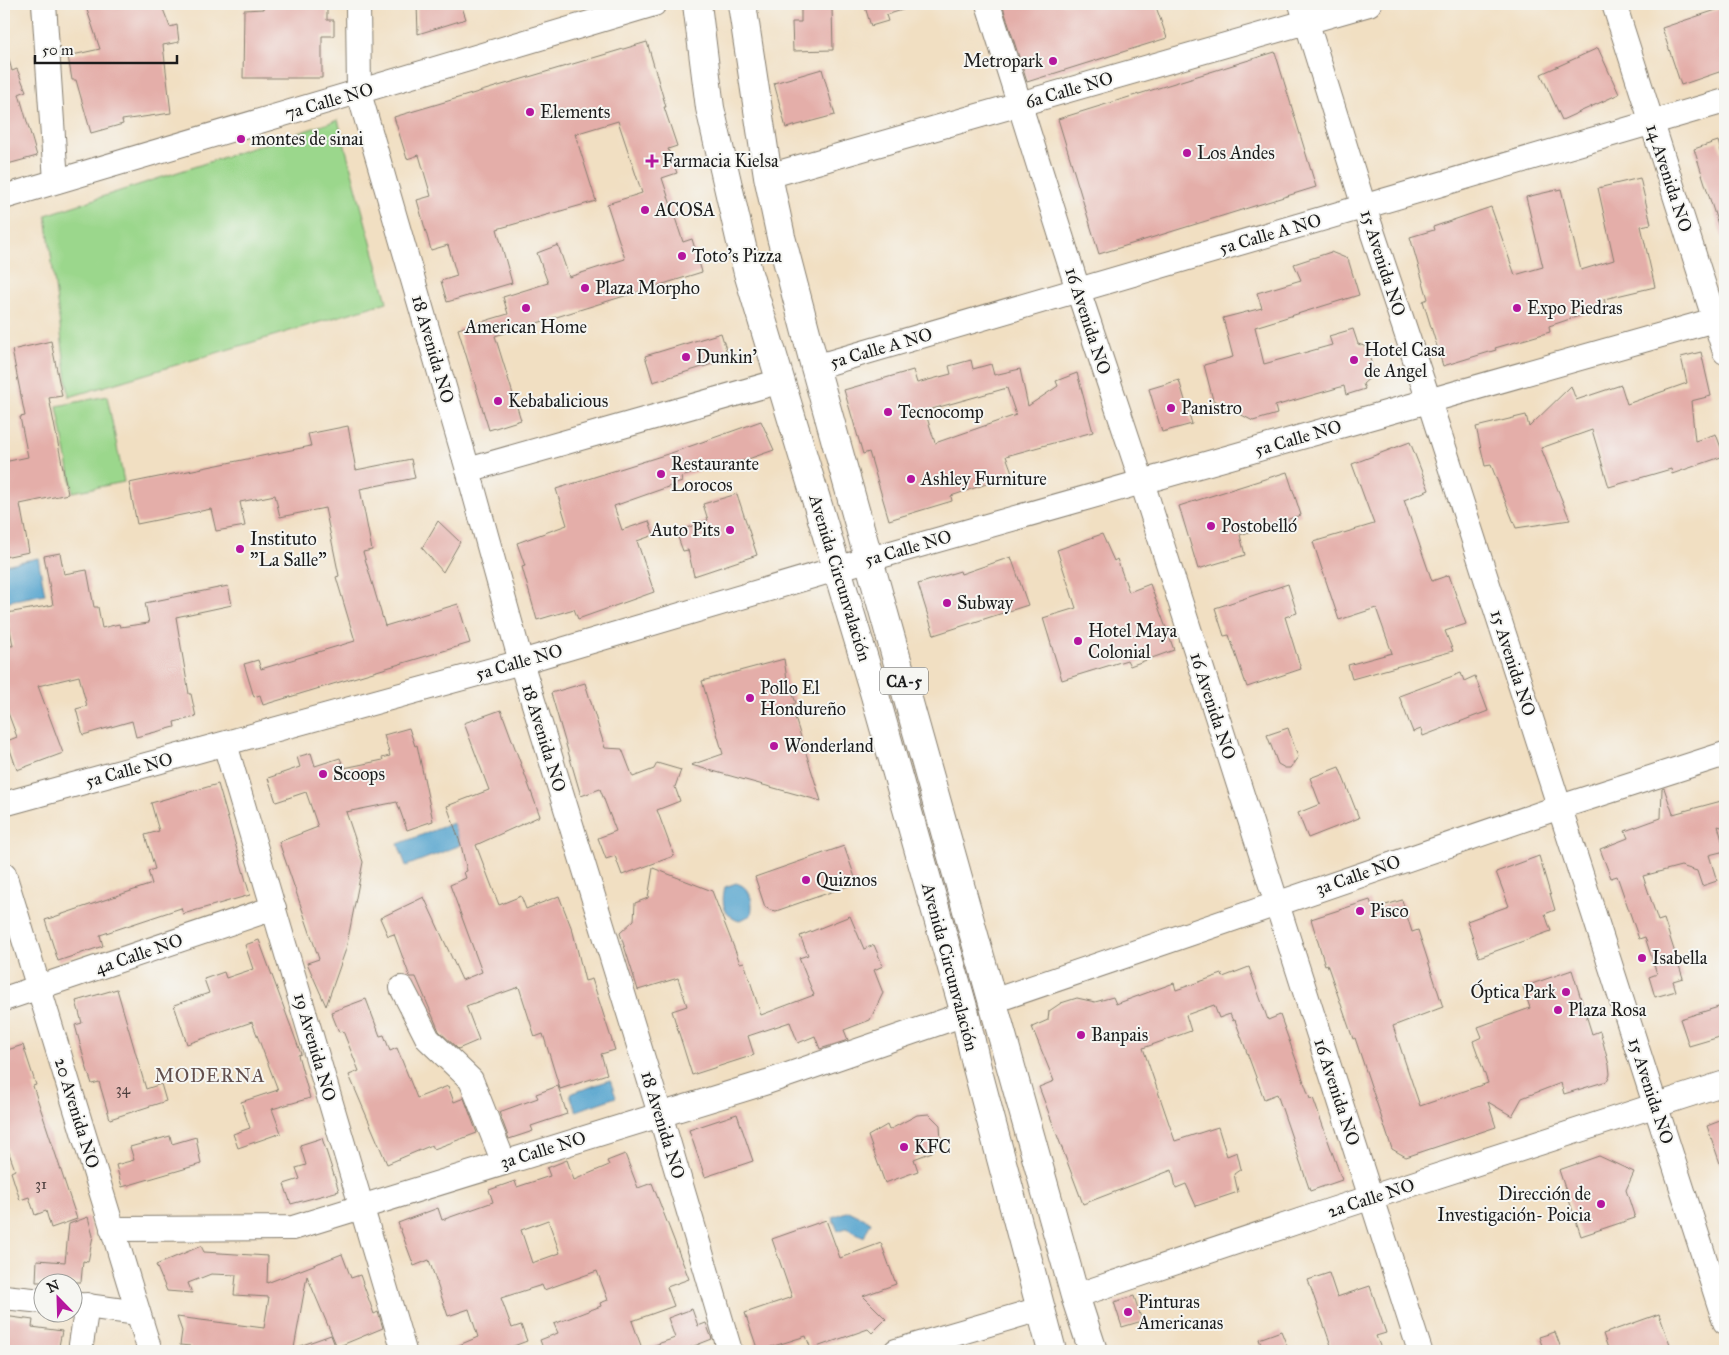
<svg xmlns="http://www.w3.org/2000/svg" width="1729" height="1355" viewBox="0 0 1729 1355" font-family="'IM FELL Great Primer',serif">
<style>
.green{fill:#9bd78c;stroke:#5c7a54}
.water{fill:#53a3cd;stroke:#386074}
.building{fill:#e4aea9;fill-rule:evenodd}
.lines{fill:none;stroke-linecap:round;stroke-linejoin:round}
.minor-casing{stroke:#867e6f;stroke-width:26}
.highway-casing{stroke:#867e6f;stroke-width:30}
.minor{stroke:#fff;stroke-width:24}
.highway{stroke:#fff;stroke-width:28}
.poi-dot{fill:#b5179e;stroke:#f6f6f2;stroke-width:2}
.labels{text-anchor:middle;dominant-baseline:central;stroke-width:4;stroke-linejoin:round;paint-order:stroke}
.number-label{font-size:15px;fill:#4e403f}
.shield{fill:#f6f6f2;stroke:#5d5d5c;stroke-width:1}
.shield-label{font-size:16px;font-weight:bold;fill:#1c1c1c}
.poi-label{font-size:18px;fill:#1c1c1c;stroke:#f6f6f2;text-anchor:start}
.street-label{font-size:18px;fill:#1c1c1c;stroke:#f6f6f2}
.neighbourhood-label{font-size:19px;letter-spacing:1px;fill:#624f4d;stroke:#f6f6f2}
</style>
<rect width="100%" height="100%" fill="#f6f6f2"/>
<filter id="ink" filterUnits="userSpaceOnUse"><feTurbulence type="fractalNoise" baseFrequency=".02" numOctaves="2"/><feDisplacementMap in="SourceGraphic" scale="10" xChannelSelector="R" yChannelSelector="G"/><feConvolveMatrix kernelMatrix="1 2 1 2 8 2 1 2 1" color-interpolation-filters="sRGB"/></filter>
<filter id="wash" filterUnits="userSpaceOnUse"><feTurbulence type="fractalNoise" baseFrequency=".0096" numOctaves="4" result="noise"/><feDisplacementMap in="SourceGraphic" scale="20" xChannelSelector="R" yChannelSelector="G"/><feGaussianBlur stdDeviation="1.12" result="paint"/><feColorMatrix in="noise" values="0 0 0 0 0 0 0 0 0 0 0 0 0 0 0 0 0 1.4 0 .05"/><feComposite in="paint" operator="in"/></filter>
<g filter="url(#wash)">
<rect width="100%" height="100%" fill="#f1dfc2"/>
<g class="green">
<polygon points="338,120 387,302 69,397 46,215"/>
<polygon points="107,396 124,482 73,492 57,406"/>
</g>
<g class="water">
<polygon points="38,558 45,594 4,602 4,565"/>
<polygon points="453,823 461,845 406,866 398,844"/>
<path d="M 736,883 C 751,887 754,902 751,915 L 739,921 C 723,916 721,902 725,887 Z"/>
<polygon points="610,1080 616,1097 576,1111 570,1094"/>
<polygon points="849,1211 871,1222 864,1237 846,1228 838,1231 832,1217"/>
</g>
<g id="blocks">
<g class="building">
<polygon points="85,4 161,4 170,27 177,25 179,42 163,45 171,113 122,120 123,124 91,133 76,80 72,80 68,56 100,49"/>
<polygon points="264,4 327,4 327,20 334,20 334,36 322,36 322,78 243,78 244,10 263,9"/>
<polygon points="417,4 461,4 466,19 418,34"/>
<polygon points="864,4 912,4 912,7 886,15 888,21 871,26"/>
<polygon points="1002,4 1155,4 1167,38 1027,82"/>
<polygon points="1725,7 1725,70 1681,85 1662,28"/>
<polygon points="832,8 833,50 793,51 792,22 801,22 801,9"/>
<polygon points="647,42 666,107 664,107 677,146 668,149 677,173 662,178 683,242 692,239 702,272 495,336 521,420 489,430 458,329 508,314 503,297 548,283 537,253 558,245 569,277 625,259 607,204 642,193 618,121 575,134 596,201 497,229 512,283 447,302 441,281 457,276 448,245 431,250 417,200 431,196 419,155 407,159 394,117"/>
<polygon points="1598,48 1619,94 1562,120 1541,74"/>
<polygon points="1275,52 1316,187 1099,254 1058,119"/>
<polygon points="4,56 8,56 12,71 17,69 26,91 19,94 37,156 4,165"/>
<polygon points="822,69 835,115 786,128 774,83"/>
<polygon points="1718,141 1725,165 1725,236 1722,237 1694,149"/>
<polygon points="1640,178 1651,224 1641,226 1655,287 1604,299 1606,307 1549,326 1550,332 1495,348 1496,350 1443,366 1423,301 1428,299 1410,237 1434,230 1433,227 1491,207 1515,275 1543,267 1526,197 1561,189 1581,270 1614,260 1598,188"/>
<polygon points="1331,252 1348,259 1359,295 1255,327 1264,364 1332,345 1329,336 1353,329 1358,344 1367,347 1374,374 1363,384 1365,389 1346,395 1344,386 1275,406 1277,414 1253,421 1213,400 1204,365 1233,357 1223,318 1262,308 1257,293 1301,280 1294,264"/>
<polygon points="721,333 729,359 653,382 645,356"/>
<polygon points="51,341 62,396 49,398 68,494 20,504 29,552 4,557 4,462 28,457 20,417 25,416 12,350"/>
<polygon points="1701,352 1711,396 1691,401 1695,441 1716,434 1724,456 1672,474 1671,469 1609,487 1592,430 1541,448 1570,520 1516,528 1491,465 1485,466 1476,427 1526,415 1529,427 1571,386 1576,400 1621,385 1627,404 1687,383 1681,357"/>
<path d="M 971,360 L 973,369 L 991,364 L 994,375 L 1020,369 L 1028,406 L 1058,386 L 1056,381 L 1077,373 L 1093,432 L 1006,456 L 1013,475 L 951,496 L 952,501 L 889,520 L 869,452 L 863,454 L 844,390 L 913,370 L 917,383 L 951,374 L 949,366 ZM 1007,388 L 1016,415 L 935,443 L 925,411 Z"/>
<polygon points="1179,380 1192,424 1162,432 1149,389"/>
<polygon points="761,421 774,450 711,472 710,468 681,477 682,482 614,506 622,530 649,521 654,535 637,541 654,592 578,619 574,609 537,620 522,567 525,566 517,543 567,525 556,489 674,452"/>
<polygon points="348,426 356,470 411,459 415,478 360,489 372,550 363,552 385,626 458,604 470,643 263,705 260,695 254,697 244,664 258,660 261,669 355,641 336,577 339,576 325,508 280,517 275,495 240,502 245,526 216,531 211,509 137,524 129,483 311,446 308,434"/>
<polygon points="1410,442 1429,490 1404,500 1432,581 1449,575 1466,624 1445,631 1453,651 1352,679 1348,665 1392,653 1376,608 1339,620 1313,542 1374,524 1352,464"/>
<polygon points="1287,472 1301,515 1240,535 1245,555 1198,569 1179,506"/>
<polygon points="737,494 757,555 694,576 688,550 683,551 676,532 708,520 703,504"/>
<polygon points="438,521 460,542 443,572 422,548"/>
<polygon points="1102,534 1114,561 1117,559 1129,592 1150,584 1174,650 1130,666 1127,660 1062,680 1043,618 1076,608 1057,550"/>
<polygon points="60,553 64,574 87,570 94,607 98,607 102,628 119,624 120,627 149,623 145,603 228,586 232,605 176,617 189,694 191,694 196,717 174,722 175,727 136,737 132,721 83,735 76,709 87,706 79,676 38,686 63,753 17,770 7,741 17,737 4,702 4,645 13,646 7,613 53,605 44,556"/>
<polygon points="1011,557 1028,605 934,635 918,584 960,571 961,574"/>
<polygon points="1288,584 1297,613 1285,617 1301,669 1247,687 1229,635 1224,636 1215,608"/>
<polygon points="784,659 788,686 790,686 796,703 791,705 821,801 691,765 723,754 702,681"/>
<polygon points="1461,673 1464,681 1475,676 1488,711 1423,736 1421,729 1413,732 1399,696"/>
<polygon points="585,683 605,748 622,749 633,777 654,769 657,763 681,770 675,787 680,801 657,810 674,856 622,875 615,856 606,859 598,838 616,831 600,789 581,796 551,693"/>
<polygon points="501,710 540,816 476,845 499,905 521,896 526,909 559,896 573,932 585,981 592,979 615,1050 601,1054 607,1074 560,1089 543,1034 535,1037 519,987 466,1006 479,1040 458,1049 439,1031 416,977 410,977 394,934 388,936 380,918 424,897 462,980 482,972 450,885 466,878 464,872 467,871 461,845 447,806 489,790 464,723"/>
<polygon points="409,728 415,746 417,745 433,821 407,830 397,802 346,812 363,862 346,949 326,1006 307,963 319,959 279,842 318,827 306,792 276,802 268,778 300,767 297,757 311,753 315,766 340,758 344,768 383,760 382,758 390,756 384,735"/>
<polygon points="1288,728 1298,757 1290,768 1285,768 1278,764 1267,735"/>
<polygon points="1339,767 1359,818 1308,838 1298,813 1320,804 1310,778"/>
<polygon points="218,784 250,895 183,914 181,908 100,935 103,946 58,961 45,920 152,884 148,871 155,869 145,835 159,831 151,803"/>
<polygon points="1664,788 1673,814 1725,800 1725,828 1718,826 1725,851 1709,855 1717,881 1702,886 1697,871 1681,866 1643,876 1658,921 1664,919 1683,978 1673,981 1676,991 1655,997 1649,977 1657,974 1645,937 1639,939 1617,876 1611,878 1600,849 1628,838 1625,831 1661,818 1662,789"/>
<polygon points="844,846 857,883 776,911 770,910 765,907 755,877"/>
<polygon points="1539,856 1555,910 1545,914 1551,931 1479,957 1467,921 1509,906 1496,872"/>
<polygon points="653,868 712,891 740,963 744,962 761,1015 814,995 799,958 808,955 800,936 850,916 864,949 874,945 883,966 874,970 883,993 870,1020 844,1030 848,1040 820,1049 815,1036 798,1043 790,1022 748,1036 754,1055 692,1075 672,1011 687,1006 678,978 638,990 620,933 634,920 635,903 648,898"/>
<polygon points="1370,900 1373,909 1402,900 1412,932 1418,930 1443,1007 1393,1026 1420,1106 1488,1083 1473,1041 1482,1037 1478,1027 1530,1008 1523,987 1572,970 1592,1034 1600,1031 1609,1065 1610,1074 1607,1081 1564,1094 1561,1083 1522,1098 1512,1116 1488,1102 1496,1127 1406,1157 1392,1149 1355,1038 1353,1039 1327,964 1325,965 1311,919"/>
<polygon points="259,940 301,1054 298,1055 310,1098 272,1109 281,1133 238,1148 233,1134 250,1128 241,1102 278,1090 252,1022 187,1044 174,1005 209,993 204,979 224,972 226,978 253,969 245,945"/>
<polygon points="1249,967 1268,1020 1280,1015 1310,1099 1313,1098 1342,1180 1310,1191 1277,1094 1264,1099 1235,1020 1233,1021 1230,1014 1219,1018 1214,1005 1186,1015 1191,1031 1143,1048 1175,1141 1218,1127 1227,1156 1237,1152 1241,1169 1234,1174 1238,1192 1196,1206 1186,1184 1176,1188 1172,1170 1083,1204 1039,1087 1054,1081 1032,1027 1048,1020 1049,1011 1061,1003 1077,998 1095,1002 1113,997 1116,1004 1174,983 1176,990 1222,974 1223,977"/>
<polygon points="117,989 146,1089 161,1084 166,1101 110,1119 99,1082 92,1084 86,1066 75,1025 82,1023 76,1001"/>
<polygon points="366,999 380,1036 384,1035 390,1051 397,1048 417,1098 448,1086 454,1102 464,1098 477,1133 434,1149 432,1145 387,1164 349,1075 359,1071 343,1031 339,1032 331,1012"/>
<polygon points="1725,1005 1725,1028 1721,1030 1723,1036 1689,1046 1680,1019"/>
<polygon points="23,1045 36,1085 33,1086 77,1219 51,1228 46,1211 35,1215 29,1197 20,1200 11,1172 15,1170 4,1139 4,1051"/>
<polygon points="558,1086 567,1114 531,1126 533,1131 509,1139 499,1112 538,1098 536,1094"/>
<polygon points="737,1114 753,1161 705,1177 689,1130"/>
<polygon points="929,1114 940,1125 941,1141 932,1152 914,1159 918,1171 885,1183 868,1136 887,1125 889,1130 917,1115"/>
<polygon points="1725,1119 1725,1172 1723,1172 1707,1126"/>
<polygon points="170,1136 172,1144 196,1137 201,1164 122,1187 116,1165 134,1160 130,1147"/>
<polygon points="322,1138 339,1191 291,1204 284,1184 300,1179 296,1168 306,1165 300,1145"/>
<path d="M 625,1154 L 638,1188 L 652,1183 L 689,1279 L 667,1287 L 674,1306 L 632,1321 L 643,1351 L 544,1351 L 540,1340 L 558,1333 L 554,1324 L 601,1306 L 600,1303 L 608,1300 L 597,1271 L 544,1290 L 542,1285 L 501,1298 L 512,1328 L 521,1325 L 527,1341 L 511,1347 L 513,1351 L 445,1351 L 478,1337 L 469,1309 L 448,1316 L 429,1260 L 414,1266 L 398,1223 L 438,1208 L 442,1220 L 493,1202 L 489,1190 L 515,1181 L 517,1187 L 550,1176 L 547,1168 L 567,1160 L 574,1180 L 609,1165 L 607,1161 ZM 548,1220 L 560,1253 L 532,1263 L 521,1230 Z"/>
<polygon points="1599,1156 1634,1172 1626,1190 1635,1218 1581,1236 1559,1170"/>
<polygon points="88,1217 93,1236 88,1262 83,1261 81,1282 36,1282 37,1260 65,1262 69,1224"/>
<polygon points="826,1220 840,1258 881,1243 896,1284 863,1296 886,1319 872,1333 868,1329 811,1349 806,1336 758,1351 745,1313 792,1297 772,1239"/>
<polygon points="201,1246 204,1252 268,1256 267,1283 342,1254 351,1278 360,1275 374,1314 378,1312 383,1328 337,1347 307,1276 294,1348 331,1335 337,1351 190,1351 190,1346 180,1345 182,1331 177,1317 264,1328 269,1297 234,1295 236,1275 211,1274 188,1283 192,1293 167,1291 156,1265"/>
<polygon points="1329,1273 1337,1297 1370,1286 1386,1333 1376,1336 1382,1351 1333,1351 1308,1280"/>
<polygon points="1134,1296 1142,1321 1122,1327 1114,1302"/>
<polygon points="692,1309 698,1326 706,1323 712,1339 689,1348 690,1351 644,1351 643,1349 675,1338 668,1318"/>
<polygon points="1659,1314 1672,1351 1609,1351 1603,1334"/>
<polygon points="4,1316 33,1320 32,1327 62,1331 58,1351 4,1351"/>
<polygon points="1281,1331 1289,1351 1263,1351 1259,1339"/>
<polygon points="1555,1332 1562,1351 1544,1351 1539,1337"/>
</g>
</g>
</g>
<g filter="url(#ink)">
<use href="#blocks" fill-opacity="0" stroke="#867e6f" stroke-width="1"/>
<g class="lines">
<defs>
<g id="minor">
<polyline points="44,4 56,181"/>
<polyline points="358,4 359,93 468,470 521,662 660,1114 730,1351"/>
<polyline points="988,4 1078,290 1142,482 1420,1351"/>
<polyline points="1301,4 1364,207 1429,401 1725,1322"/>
<polyline points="1614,4 1725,352"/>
<polyline points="768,176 1369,4"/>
<polyline points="4,197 654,4"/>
<polyline points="815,367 1725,101"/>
<polyline points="468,470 781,381"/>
<polyline points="225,744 404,1351"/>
<polyline points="4,804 521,662 870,559 1725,317"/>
<polyline points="4,874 150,1351"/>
<polyline points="402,988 428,1039 471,1080 504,1163"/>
<polyline points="4,999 274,908"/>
<polyline points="993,1001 1560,807 1725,754"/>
<polyline points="112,1229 293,1228 767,1082 965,1014"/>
<polyline points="1075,1296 1332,1210 1725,1083"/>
<polyline points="4,1297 42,1301"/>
<polyline points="72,1304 138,1313"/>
<polyline points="80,1351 87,1305"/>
<polyline points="896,1351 1040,1309"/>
</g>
<g id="highway">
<polyline points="697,4 710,108 748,273 874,692 965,1014 976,1064 1052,1351"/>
<polyline points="742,4 768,176 781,237 815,367 1075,1296 1093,1351"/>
</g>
</defs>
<use href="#minor" class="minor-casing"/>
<use href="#highway" class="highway-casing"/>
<use href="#minor" class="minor"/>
<use href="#highway" class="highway"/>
</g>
</g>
<g class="poi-dot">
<circle cx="1053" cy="61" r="5"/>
<circle cx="530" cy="112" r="5"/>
<circle cx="241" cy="139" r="5"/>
<circle cx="1187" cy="153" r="5"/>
<path d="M649.5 153.5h5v5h5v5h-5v5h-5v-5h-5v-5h5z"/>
<circle cx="645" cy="210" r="5"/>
<circle cx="682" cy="256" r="5"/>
<circle cx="585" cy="288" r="5"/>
<circle cx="526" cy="308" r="5"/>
<circle cx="1517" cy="308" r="5"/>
<circle cx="686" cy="357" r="5"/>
<circle cx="1354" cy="360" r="5"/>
<circle cx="498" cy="401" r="5"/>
<circle cx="1171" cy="408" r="5"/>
<circle cx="888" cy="412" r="5"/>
<circle cx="661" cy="474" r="5"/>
<circle cx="911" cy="479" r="5"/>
<circle cx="1211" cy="526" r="5"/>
<circle cx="730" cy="530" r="5"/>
<circle cx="240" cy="549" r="5"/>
<circle cx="947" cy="603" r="5"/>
<circle cx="1078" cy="641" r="5"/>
<circle cx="750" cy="698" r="5"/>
<circle cx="774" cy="746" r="5"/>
<circle cx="323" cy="774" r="5"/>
<circle cx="806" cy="880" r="5"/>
<circle cx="1360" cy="911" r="5"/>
<circle cx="1642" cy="958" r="5"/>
<circle cx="1566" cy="992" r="5"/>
<circle cx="1558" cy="1010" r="5"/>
<circle cx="1081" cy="1035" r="5"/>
<circle cx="904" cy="1147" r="5"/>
<circle cx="1601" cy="1204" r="5"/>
<circle cx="1128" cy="1312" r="5"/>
</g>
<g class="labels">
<g class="number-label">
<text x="123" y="1089">34</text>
<text x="41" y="1184">31</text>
</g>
<rect class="shield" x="880" y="667.5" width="48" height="27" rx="4"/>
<g class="shield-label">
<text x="904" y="681">CA-5</text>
</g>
<g class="poi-label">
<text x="1043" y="61" text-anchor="end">Metropark</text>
<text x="540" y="112">Elements</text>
<text x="251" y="139">montes de sinai</text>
<text x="1197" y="153">Los Andes</text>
<text x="662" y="161">Farmacia Kielsa</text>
<text x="655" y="210">ACOSA</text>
<text x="692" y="256">Toto's Pizza</text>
<text x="595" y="288">Plaza Morpho</text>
<text x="1527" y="308">Expo Piedras</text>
<text x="526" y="327" text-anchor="middle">American Home</text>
<text x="1364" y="350">Hotel Casa<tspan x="1364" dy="21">de Angel</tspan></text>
<text x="696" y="357">Dunkin'</text>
<text x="508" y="401">Kebabalicious</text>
<text x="1181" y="408">Panistro</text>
<text x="898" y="412">Tecnocomp</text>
<text x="671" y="464">Restaurante<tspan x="671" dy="21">Lorocos</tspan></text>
<text x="921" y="479">Ashley Furniture</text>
<text x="1221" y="526">Postobelló</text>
<text x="720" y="530" text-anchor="end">Auto Pits</text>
<text x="250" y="539">Instituto<tspan x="250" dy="21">"La Salle"</tspan></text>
<text x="957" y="603">Subway</text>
<text x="1088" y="631">Hotel Maya<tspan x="1088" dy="21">Colonial</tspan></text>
<text x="760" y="688">Pollo El<tspan x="760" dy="21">Hondureño</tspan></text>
<text x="784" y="746">Wonderland</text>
<text x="333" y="774">Scoops</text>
<text x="816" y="880">Quiznos</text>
<text x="1370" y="911">Pisco</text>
<text x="1652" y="958">Isabella</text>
<text x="1556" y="992" text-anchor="end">Óptica Park</text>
<text x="1568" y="1010">Plaza Rosa</text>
<text x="1091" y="1035">Banpais</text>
<text x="914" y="1147">KFC</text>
<text x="1591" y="1194" text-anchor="end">Dirección de<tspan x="1591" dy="21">Investigación- Poicia</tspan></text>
<text x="1138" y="1302">Pinturas<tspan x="1138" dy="21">Americanas</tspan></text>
</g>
<g class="street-label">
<text transform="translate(1069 90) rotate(-16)">6a Calle NO</text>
<text transform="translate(329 101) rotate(-16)">7a Calle NO</text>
<text transform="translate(1669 178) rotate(72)">14 Avenida NO</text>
<text transform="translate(1270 234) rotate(-16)">5a Calle A NO</text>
<text transform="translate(1383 263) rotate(72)">15 Avenida NO</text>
<text transform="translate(1088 321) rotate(72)">16 Avenida NO</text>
<text transform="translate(881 348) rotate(-16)">5a Calle A NO</text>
<text transform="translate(433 349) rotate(74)">18 Avenida NO</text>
<text transform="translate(1298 438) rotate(-16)">5a Calle NO</text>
<text transform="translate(908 548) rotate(-16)">5a Calle NO</text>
<text transform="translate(840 578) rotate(73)">Avenida Circunvalación</text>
<text transform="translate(519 662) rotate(-16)">5a Calle NO</text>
<text transform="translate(1513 663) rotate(72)">15 Avenida NO</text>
<text transform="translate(1213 706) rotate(72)">16 Avenida NO</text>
<text transform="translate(544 738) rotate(73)">18 Avenida NO</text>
<text transform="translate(129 770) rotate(-15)">5a Calle NO</text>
<text transform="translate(1358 875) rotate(-19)">3a Calle NO</text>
<text transform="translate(139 954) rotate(-19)">4a Calle NO</text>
<text transform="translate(950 967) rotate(75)">Avenida Circunvalación</text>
<text transform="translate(315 1047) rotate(74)">19 Avenida NO</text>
<text transform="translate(1651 1091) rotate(72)">15 Avenida NO</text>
<text transform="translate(1337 1092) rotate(72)">16 Avenida NO</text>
<text transform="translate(77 1113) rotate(73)">20 Avenida NO</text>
<text transform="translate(663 1125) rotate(73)">18 Avenida NO</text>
<text transform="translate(543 1150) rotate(-17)">3a Calle NO</text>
<text transform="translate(1371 1198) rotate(-18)">2a Calle NO</text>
</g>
<g class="neighbourhood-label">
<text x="210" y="1075">MODERNA</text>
</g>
</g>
<rect width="1729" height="1355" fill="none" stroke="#f6f6f2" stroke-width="20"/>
<g transform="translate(58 1298) rotate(337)"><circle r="24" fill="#f6f6f2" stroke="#9f9f9c"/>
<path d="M0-4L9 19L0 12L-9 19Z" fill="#b5179e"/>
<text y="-8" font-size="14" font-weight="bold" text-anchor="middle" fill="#1c1c1c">N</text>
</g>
<path d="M35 55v8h142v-8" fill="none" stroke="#1c1c1c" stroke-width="2.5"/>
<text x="42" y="55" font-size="15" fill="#1c1c1c" stroke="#f6f6f2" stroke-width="4" paint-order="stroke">50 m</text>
</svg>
